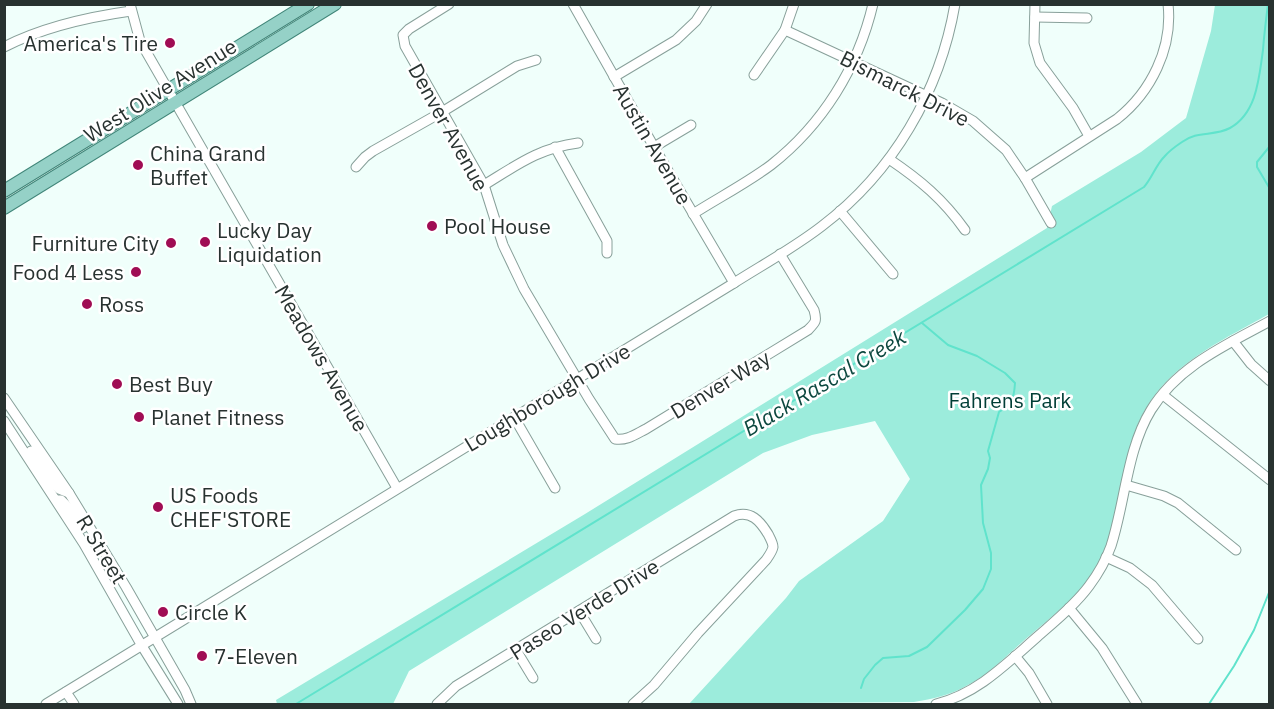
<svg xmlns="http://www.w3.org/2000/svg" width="1274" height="709" viewBox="0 0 1274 709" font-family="'IBM Plex Sans',sans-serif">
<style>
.green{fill:#9cecdc}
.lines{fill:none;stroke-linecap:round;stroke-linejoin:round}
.stream{stroke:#60e3cc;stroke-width:2}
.minor-casing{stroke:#88a09a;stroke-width:11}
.major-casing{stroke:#418679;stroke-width:14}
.minor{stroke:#fff;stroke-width:9}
.major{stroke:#95d1c7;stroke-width:12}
.poi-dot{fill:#a00d54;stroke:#fff;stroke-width:2}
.labels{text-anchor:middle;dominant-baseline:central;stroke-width:5;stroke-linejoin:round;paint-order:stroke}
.poi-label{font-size:21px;fill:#283230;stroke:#fff;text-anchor:start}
.street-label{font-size:21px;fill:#283230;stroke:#fff}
.park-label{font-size:21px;fill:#003e36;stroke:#fff}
.water-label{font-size:22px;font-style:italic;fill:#0c483f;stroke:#fff}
</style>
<rect width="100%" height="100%" fill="#f0fffb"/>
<path class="green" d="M 1215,5 L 1269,5 L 1269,314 C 1227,338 1181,358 1152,399 C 1122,441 1123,498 1106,546 C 1091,589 1053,615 1020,644 C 1003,659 987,676 966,686 C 950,695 933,699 914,702 L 689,704 L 786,598 L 799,581 L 883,521 L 910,479 L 875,421 L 812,435 L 763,453 L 409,671 L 393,704 L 277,704 L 276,700 L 585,514 L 1047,228 L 1052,206 L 1141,152 L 1186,118 L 1211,31 Z"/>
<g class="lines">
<g class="stream">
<polyline points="1270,146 1257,162 1257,167 1270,189"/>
<path d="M 861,688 L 864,679 L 875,665 L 883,658 L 909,656 L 927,647 L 965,610 L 983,589 L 991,569 L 991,553 L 983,523 L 981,485 L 988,469 L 990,458 L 988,451 L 999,412 C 1012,404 1014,399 1015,383 L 1005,373 L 977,356 L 948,345 L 922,323"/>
<path d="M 296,704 L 1144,187 C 1152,178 1156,165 1164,157 C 1169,151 1176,146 1182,142 C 1198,130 1213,137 1230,128 C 1257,113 1259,78 1263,50 C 1264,35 1266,20 1268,4"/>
<polyline points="1209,704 1234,666 1254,630 1270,590"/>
</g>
<defs>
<g id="minor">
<polyline points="130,4 140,41 397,488"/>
<path d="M 449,4 L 409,29 L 403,35 L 405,46 L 484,185 L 503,245 L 524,289 L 589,399 L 615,439 C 627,441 636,434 646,429 L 808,330 C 816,322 817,321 814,310 L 780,254"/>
<polyline points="573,4 654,147 734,283"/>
<polyline points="1035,4 1034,43 1040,63 1073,108 1089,136"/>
<polyline points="1035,17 1087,18"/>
<polyline points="785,30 942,103 973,121 1006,150 1025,178 1051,223"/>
<path d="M 4,47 C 43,27 88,17 131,11"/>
<polyline points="754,75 785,30 794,4"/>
<polyline points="614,77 676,40 696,21 707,4"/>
<polyline points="555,147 607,241 607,253"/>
<polyline points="654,147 691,125"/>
<path d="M 889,159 C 920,180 943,199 965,230"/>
<polyline points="356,167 365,157 373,151 442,112 517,66 536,60"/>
<path d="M 1025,178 L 1117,119 C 1151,92 1173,48 1168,4"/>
<path d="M 484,185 C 517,165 539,148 578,143"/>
<polyline points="840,211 893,274"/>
<path d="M 693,214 C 718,198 747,183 771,165 C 822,125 858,68 873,4"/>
<polyline points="1233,341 1251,364 1270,381"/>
<polyline points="1163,395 1270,480"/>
<polyline points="4,398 69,493 126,587 185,690 191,704"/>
<polyline points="514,417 555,488"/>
<polyline points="4,421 84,544 142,646 178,704"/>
<polyline points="31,451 55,485 59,489 69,493"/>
<polyline points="1126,485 1164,496 1178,503 1236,550"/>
<polyline points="57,500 61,500 70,509 83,528"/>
<polyline points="1106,557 1130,568 1152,585 1198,639"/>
<polyline points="1069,608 1102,648 1137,704"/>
<polyline points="579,611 596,639"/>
<polyline points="516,650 533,678"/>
<polyline points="1015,656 1029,673 1047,704"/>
<polyline points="66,692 74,704"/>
<path d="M 46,704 L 734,283 C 764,264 795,247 822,226 C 893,172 940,92 955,4"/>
<path d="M 437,704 L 456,686 L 734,516 C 751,510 760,521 768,534 C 770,538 773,543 773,547 C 772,552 768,557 766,560 L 698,633 L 654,685 L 633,704"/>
<path d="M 936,704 C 977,694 1006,664 1037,637 C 1055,621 1075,605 1089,586 C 1098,574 1106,560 1111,546 C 1125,503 1127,449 1151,410 C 1178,366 1226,345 1270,321"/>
</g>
<g id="major">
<polyline points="4,191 308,4"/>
<polyline points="4,208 335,4"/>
</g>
</defs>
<use href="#minor" class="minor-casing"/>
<use href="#major" class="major-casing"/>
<use href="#minor" class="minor"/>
<use href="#major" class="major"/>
</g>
<g class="poi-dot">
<circle cx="170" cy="43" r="6"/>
<circle cx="138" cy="165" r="6"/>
<circle cx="432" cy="226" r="6"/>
<circle cx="205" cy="242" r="6"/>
<circle cx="171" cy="243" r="6"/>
<circle cx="136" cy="272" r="6"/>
<circle cx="87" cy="304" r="6"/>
<circle cx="117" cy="384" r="6"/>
<circle cx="139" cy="417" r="6"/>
<circle cx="158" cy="507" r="6"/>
<circle cx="163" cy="612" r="6"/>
<circle cx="202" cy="656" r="6"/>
</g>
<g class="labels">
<g class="poi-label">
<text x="158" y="43" text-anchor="end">America's Tire</text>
<text x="150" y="153">China Grand<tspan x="150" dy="24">Buffet</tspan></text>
<text x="444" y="226">Pool House</text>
<text x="217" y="230">Lucky Day<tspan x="217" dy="24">Liquidation</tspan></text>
<text x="159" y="243" text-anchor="end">Furniture City</text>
<text x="124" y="272" text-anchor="end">Food 4 Less</text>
<text x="99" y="304">Ross</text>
<text x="129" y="384">Best Buy</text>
<text x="151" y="417">Planet Fitness</text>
<text x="170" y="495">US Foods<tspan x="170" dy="24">CHEF'STORE</tspan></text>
<text x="175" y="612">Circle K</text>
<text x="214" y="656">7-Eleven</text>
</g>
<g class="street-label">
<text transform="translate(905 88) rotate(27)">Bismarck Drive</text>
<text transform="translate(160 90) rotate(-32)">West Olive Avenue</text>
<text transform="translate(449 127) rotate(61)">Denver Avenue</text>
<text transform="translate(653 144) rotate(60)">Austin Avenue</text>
<text transform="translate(322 358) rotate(60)">Meadows Avenue</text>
<text transform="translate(720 384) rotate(-31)">Denver Way</text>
<text transform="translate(547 397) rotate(-31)">Loughborough Drive</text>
<text transform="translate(102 549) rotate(59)">R Street</text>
<text transform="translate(584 609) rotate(-32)">Paseo Verde Drive</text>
</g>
<g class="park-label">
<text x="1010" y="400">Fahrens Park</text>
</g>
<g class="water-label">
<text transform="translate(824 382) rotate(-31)">Black Rascal Creek</text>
</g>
</g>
<rect width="1274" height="709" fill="none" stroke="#283230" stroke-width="12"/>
</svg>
